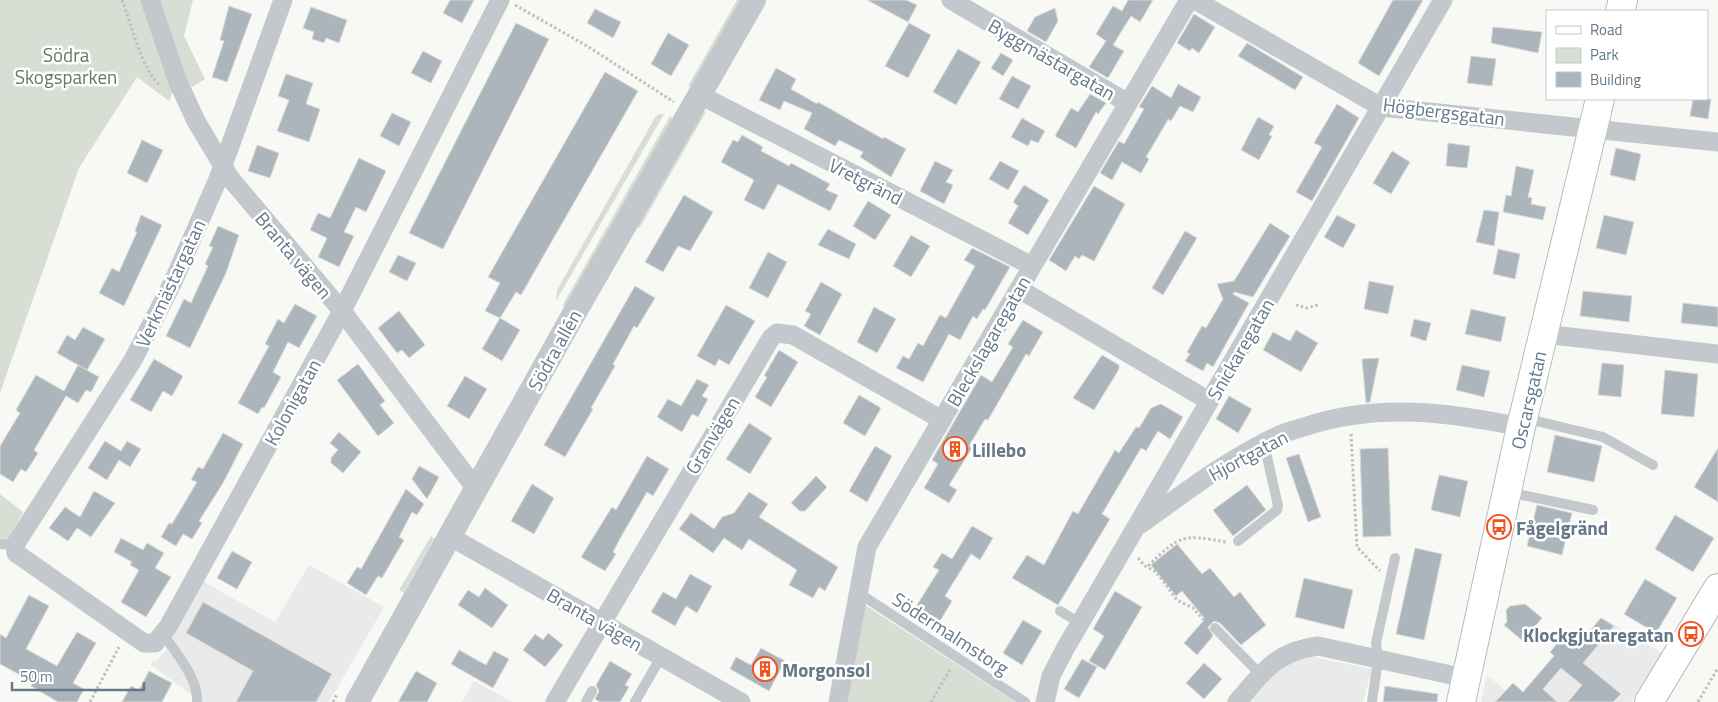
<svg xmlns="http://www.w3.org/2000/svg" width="1718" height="702" viewBox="0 0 1718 702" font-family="'Titillium Web',sans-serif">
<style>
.built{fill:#e9eae9}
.green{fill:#d8ded4}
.building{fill:#acb5bb;stroke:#dadad8}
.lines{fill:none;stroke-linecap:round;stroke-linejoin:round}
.secondary-casing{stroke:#b5bcc1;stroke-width:30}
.trunk-casing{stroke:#b4b9bd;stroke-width:30}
.path{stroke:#bdc0c3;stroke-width:3;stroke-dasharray:2.5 2.5;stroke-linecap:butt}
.service{stroke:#c3c8cc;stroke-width:10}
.minor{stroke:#c3c8cc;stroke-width:19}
.tertiary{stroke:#c3c8cc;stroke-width:24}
.secondary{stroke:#fff;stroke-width:28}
.trunk{stroke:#fff;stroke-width:28}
.labels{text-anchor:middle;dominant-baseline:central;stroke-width:5;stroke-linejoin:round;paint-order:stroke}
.park-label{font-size:19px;fill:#667a60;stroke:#fff}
.street-label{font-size:19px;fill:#657989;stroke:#fff}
.poi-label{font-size:19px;font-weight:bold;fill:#657989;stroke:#fff;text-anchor:start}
</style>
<rect width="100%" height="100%" fill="#f8f9f5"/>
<g class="built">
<polygon points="309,565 384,607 329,702 201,702 151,665 152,661 156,661 167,649 204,582 275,622"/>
<polygon points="1601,617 1662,653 1631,702 1531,702"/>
<polygon points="1303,655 1372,669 1363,702 1246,702 1281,663"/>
<polygon points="1487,675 1519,702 1481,702"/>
<polygon points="474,681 513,702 462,702"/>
</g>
<g class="green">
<polygon points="0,0 142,0 174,89 169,101 137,77 79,168 0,393"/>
<polygon points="159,0 193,0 184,36 205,79 192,87 187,82"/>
<polygon points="737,0 742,0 693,87 688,86"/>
<polygon points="701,111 706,112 639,229 637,225"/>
<polygon points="660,114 664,114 556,301 557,290 656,116"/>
<polygon points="670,116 674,120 567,306 562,306"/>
<polygon points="0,494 23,512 12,534 0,550"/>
<polygon points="431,536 434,539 404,593 399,590"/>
<polygon points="865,605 1015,702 847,702"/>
</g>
<g class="building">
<polygon points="450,0 474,0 462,23 443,13"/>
<polygon points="867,0 906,0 917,5 908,22"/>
<polygon points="1128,0 1153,0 1140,22 1131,16 1113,45 1124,51 1108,78 1089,67 1106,41 1096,34 1113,6 1122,11"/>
<polygon points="1393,0 1423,0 1379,76 1358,63"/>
<polygon points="229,6 252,14 227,82 212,77 224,41 220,40"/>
<polygon points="311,7 347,20 339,43 326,38 324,43 312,39 314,32 303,28"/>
<polygon points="1055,8 1058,21 1046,42 1027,31 1035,17"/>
<polygon points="595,9 621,22 613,38 587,23"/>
<polygon points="1194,14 1215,27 1199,53 1192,48 1190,51 1177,43"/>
<polygon points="516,23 549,39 443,249 409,233"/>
<polygon points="909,23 931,35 908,78 885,66"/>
<polygon points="1493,27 1542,32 1538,53 1491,43"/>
<polygon points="668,33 689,45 671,76 651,64"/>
<polygon points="1247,43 1303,77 1295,90 1238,56"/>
<polygon points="958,49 981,62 956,105 933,92"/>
<polygon points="423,51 442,61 431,83 411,73"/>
<polygon points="1001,53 1013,60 1003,76 991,68"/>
<polygon points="1471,56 1496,59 1492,86 1467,83"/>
<polygon points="776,68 796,79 791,89 817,104 818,102 883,139 884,137 906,149 891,177 860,157 863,152 839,140 835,146 804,129 812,113 784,101 780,110 759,100"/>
<polygon points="605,72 638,91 521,295 516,292 500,318 485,311 500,283 488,277"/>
<polygon points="286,74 313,83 306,104 320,109 309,142 277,131 289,100 278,96"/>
<polygon points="1012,76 1031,86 1018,109 999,99"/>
<polygon points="1178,84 1201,97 1193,112 1180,106 1171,121 1168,119 1166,123 1146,157 1149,159 1141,173 1122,162 1112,180 1100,173 1119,141 1124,144 1144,109 1139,107 1152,86 1171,98"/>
<polygon points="1090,94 1106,103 1098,114 1096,112 1076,148 1055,136 1071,108 1078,112"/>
<polygon points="1693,99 1711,99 1708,119 1690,116"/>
<polygon points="1337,104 1359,118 1312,201 1296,192 1322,147 1314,143"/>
<polygon points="392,113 411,122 399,146 380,136"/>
<polygon points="1258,117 1274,126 1269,135 1272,136 1259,160 1241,150"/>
<polygon points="1022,118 1045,131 1038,143 1031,140 1028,146 1011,137"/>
<polygon points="742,135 763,147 761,151 789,166 791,163 830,184 826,190 838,195 830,211 778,184 764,210 744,200 754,180 721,162 733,140 738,142"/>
<polygon points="142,140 163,150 147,183 127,173"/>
<polygon points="1448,143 1470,146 1467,168 1446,166"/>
<polygon points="257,145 279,153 270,178 248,171"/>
<polygon points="1616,148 1641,154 1635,181 1610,175"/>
<polygon points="1392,151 1410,162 1391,194 1373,183"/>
<polygon points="359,158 386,171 366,212 356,207 344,232 354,236 339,267 318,257 327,238 310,230 318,213 330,218"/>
<polygon points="935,161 953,170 946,182 953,185 944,204 920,191"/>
<polygon points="1000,161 1019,171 1008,190 989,179"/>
<polygon points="1516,166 1534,170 1528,197 1532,198 1531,204 1546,207 1543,220 1503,212 1506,195 1511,196"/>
<polygon points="1024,185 1049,200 1028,235 1008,223 1018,206 1013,202"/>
<polygon points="1094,186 1125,204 1094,261 1082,255 1079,259 1075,256 1066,271 1049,260"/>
<polygon points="684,195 713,212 690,251 678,246 663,272 645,262"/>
<polygon points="868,201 891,215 875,240 853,226"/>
<polygon points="1484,210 1499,212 1494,246 1476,242"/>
<polygon points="141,215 162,225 124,306 99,293 112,268 119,272 137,232 135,231"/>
<polygon points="1337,215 1356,225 1343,248 1324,237"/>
<polygon points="1604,215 1634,222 1626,255 1596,248"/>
<polygon points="1270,223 1290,236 1253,297 1234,292 1233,294 1249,303 1213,367 1207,363 1203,371 1185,361 1190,354 1187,352 1202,326 1206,328 1223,299 1217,284 1234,281"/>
<polygon points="218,226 239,235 226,273 190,348 166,336 184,299 191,303 208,266 205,264 213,247 209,246"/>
<polygon points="828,229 856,244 849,259 818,245"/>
<polygon points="1185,231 1197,238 1163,295 1152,288"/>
<polygon points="911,235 930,246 911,277 893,266"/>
<polygon points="972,248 1010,267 985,310 983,309 977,319 973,316 960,340 949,334 923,382 896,368 903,356 909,359 918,343 923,346 940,315 946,318 975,266 964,260"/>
<polygon points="1498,249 1520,254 1515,279 1493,274"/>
<polygon points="768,252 787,262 768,298 749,288"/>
<polygon points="398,255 416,263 407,281 389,272"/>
<polygon points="1369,281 1394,286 1388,314 1364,309"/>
<polygon points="821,282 842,294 820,335 804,326 811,314 805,311"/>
<polygon points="635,286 655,298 637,328 634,326 613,364 615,366 591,408 593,409 565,457 544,445"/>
<polygon points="1583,291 1632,296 1629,322 1580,316"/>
<polygon points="1683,303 1718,307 1718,327 1681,323"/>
<polygon points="295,304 317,316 299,348 288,342 273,372 281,377 264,408 262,407 258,414 238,403 269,346 265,344 278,319 284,323"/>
<polygon points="726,305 755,321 729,365 719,359 715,366 697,356"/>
<polygon points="874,307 896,319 877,353 857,342"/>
<polygon points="1471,309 1506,317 1501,342 1465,334"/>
<polygon points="399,311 425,345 409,358 402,350 397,353 378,328"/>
<polygon points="500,318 520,330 502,361 482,349"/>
<polygon points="1414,319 1431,323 1426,341 1410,336"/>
<polygon points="1023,320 1043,332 1029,356 1026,354 988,420 985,419 969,446 972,448 949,485 957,490 949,503 924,488 938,464 932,460 981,375 992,382 1013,347 1008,344"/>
<polygon points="83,327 105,339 87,370 57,353 67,335 75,340"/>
<polygon points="1296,330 1318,343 1301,372 1263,350 1273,332 1290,341"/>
<polygon points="779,350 798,362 771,407 755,397 767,377 764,376"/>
<polygon points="1102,355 1119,365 1119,369 1094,410 1073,398"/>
<polygon points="1379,358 1370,402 1366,403 1362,359"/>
<polygon points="154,359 183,376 172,396 163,391 151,412 130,400"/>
<polygon points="1602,363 1624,365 1621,397 1598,395"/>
<polygon points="358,364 385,401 380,405 394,423 378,436 337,380"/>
<polygon points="78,365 99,377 91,392 86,390 78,403 66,396 34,450 38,453 26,472 21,469 13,482 0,474 0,446 20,413 16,410 36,375 64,391"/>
<polygon points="1462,365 1490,371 1484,397 1456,390"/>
<polygon points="1665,370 1698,374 1694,417 1661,414"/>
<polygon points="465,376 487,389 469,419 447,406"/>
<polygon points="697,379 709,385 702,396 708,399 698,417 692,414 682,432 657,417 668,399 681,406"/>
<polygon points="859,395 881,408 865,436 843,423"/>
<polygon points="1229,396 1252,409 1238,433 1216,419"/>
<polygon points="1161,404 1183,417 1170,439 1158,431 1146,451 1141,448 1102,514 1110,519 1058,605 1012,578 1027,555 1044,565 1073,511 1078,514 1115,450 1119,453 1136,427 1139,428 1151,408"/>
<polygon points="749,423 772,438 750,474 726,459"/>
<polygon points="339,432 361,452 343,473 331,463 331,458 338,450 330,443"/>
<polygon points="223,433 243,444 223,483 199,521 202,523 192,539 183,534 176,546 161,537 169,523 172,524 197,482 191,480 198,467 203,469"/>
<polygon points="1555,435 1602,446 1594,482 1547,472"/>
<polygon points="105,441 121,451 127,441 141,449 130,467 119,460 107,480 88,468"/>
<polygon points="875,446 892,456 867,502 849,491"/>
<polygon points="1388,448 1391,536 1363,537 1360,449"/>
<polygon points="1718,448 1718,502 1694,487"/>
<polygon points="1299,454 1321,517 1308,522 1286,458"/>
<polygon points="647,456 669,469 653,496 647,492 622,535 613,552 616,554 605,571 581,557 612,507 616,510"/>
<polygon points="419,466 439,477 427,499 412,479"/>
<polygon points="1439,475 1468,481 1460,517 1431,510"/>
<polygon points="816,476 827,487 805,511 800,511 791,503"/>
<polygon points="532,484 554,498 534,534 511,521"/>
<polygon points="1247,485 1266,510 1233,536 1213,510"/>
<polygon points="406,489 424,504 417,515 412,512 399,537 404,540 382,578 378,576 366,595 347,583 357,567 361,569"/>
<polygon points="94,491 115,503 91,537 77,528 68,541 49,528 65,507 80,517"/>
<polygon points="749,492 768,504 759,517 838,567 825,591 819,587 813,598 789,585 797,570 749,539 742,550 724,538 713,553 679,529 691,513 714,529 722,517 734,513"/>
<polygon points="1537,505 1572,513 1562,555 1527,546"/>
<polygon points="1675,515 1714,538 1693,572 1655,549"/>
<polygon points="972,526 993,538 980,560 971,554 945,596 952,601 937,626 919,615 923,609 917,605 939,570 933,567 942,553 952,559"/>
<polygon points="121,538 143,550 147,543 164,553 155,568 171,577 146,617 121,602 139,570 130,565 132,562 114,552"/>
<polygon points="1177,544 1202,574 1210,568 1234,597 1240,592 1266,625 1241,645 1220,623 1214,621 1208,627 1213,636 1197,655 1184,643 1205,619 1182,591 1176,596 1151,565"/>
<polygon points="1415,548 1442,554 1424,640 1396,634"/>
<polygon points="232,551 252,562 237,589 217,578"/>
<polygon points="690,574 712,586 697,613 686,606 675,626 651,612 663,592 676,599"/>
<polygon points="1304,578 1353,590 1344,629 1295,617"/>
<polygon points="1645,579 1677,598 1656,633 1624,614"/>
<polygon points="485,588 508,605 492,628 458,605 468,590 479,597"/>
<polygon points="1115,591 1142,607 1105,670 1089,661 1104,636 1093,629"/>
<polygon points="29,595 49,606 26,649 57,666 77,632 96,643 73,683 84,689 77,702 58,702 31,686 33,682 0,664 0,634 6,638"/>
<polygon points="203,602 332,674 316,702 236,702 253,671 186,633"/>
<polygon points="1525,604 1542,618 1523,641 1504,625 1507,622 1506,610 1510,606"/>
<polygon points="1601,618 1614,626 1583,663 1621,694 1613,702 1568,702 1582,685 1561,668 1543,689 1557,702 1495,702 1513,683 1523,692 1554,656 1550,652 1561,639 1574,649"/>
<polygon points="1023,620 1042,631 1022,665 1003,653"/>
<polygon points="548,633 563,645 545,667 523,650 535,634 543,640"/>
<polygon points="761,648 785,661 769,691 730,669 736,657 751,665"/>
<polygon points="459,650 486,665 494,651 509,659 493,688 451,664"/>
<polygon points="1082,659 1097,667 1079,698 1064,689"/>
<polygon points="610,661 632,674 625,685 629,687 620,702 600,702 595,699 599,691 596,685"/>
<polygon points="1204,663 1222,679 1204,699 1186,683"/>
<polygon points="149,671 172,683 162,702 122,702 131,686 139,690"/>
<polygon points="416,671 437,683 427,702 398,702"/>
<polygon points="1385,686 1438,694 1437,702 1383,702"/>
</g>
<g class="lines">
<defs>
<g id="secondary">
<polyline points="1620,11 1623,0"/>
<polyline points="1461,702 1521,427 1600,99"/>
</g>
<polyline id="trunk" points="1649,702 1718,588"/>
</defs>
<use href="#secondary" class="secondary-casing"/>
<use href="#trunk" class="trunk-casing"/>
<g class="path">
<path d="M 122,0 C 131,23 142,71 160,85"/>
<polyline points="515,5 587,46 674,102"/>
<polyline points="1296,305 1307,308 1318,305"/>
<polyline points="1351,434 1357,547 1380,571"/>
<polyline points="1138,558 1145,566 1156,572 1177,600 1193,608 1204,620"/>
<path d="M 1148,566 C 1180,535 1182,534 1226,542"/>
<polyline points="90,702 119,647"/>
<polyline points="333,702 337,694"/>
<polyline points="931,702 951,668"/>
<polyline points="1698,702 1718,668"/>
</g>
<g class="service">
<polyline points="1524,418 1603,437 1653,465"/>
<polyline points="1508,492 1593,510"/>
<polyline points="1238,541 1277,510 1278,506 1264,443"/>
<polyline points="0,544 15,545"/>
<polyline points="857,592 1025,702"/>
<polyline points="1060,611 1080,623"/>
<polyline points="1215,628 1261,675"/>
<path d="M 164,635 C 176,654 199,679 197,702"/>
<polyline points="586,702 592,691"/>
<polyline points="635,702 661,657"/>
<polyline points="1372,702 1378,660 1376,643 1395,558"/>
</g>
<g class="minor">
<polyline points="150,0 178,82 196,121 230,178 342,311 476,489"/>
<polyline points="283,0 218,179 173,282 133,360 15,545 16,553 144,643 155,643 168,627 342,311 500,0"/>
<polyline points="951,0 1128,103"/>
<polyline points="1195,0 1381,107 1718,142"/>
<polyline points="700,95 1032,266"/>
<polyline points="1019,289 1209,401"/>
<polyline points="1544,334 1718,354"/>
<path d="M 1141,524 C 1184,493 1227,460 1275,437 C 1285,432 1297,429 1307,426 C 1378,403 1449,412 1521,427"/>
<polyline points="449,536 741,702"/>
<polyline points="555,702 771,338 777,333 793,335 942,420"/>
<polyline points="838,702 867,547 1189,0"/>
<polyline points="1045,702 1051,676 1065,649 1443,0"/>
<path d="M 1237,702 C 1264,671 1275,652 1318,646 L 1465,678"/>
</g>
<polyline class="tertiary" points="357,702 571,319 754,0"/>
<use href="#secondary" class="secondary"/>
<use href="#trunk" class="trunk"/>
</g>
<defs>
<symbol id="building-ring" viewBox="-11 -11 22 22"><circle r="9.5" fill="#fff" stroke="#f2501c" stroke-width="1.5"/><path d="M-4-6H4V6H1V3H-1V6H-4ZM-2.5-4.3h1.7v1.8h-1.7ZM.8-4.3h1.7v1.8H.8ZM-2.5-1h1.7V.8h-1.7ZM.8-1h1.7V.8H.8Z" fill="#f2501c"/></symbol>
<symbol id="bus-ring" viewBox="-11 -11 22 22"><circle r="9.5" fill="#fff" stroke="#f2501c" stroke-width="1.5"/><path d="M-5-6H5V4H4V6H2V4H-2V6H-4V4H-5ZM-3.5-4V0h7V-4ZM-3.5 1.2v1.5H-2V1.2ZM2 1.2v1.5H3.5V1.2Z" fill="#f2501c"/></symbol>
</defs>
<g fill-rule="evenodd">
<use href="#building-ring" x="941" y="435" width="28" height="28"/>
<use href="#bus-ring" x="1485" y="513" width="28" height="28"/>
<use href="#bus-ring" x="1677" y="620" width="28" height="28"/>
<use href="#building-ring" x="751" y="655" width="28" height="28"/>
</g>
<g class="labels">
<g class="park-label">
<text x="66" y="54">Södra<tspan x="66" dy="22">Skogsparken</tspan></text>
</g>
<g class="street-label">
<text transform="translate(1052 59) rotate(30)">Byggmästargatan</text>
<text transform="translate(1444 111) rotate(7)">Högbergsgatan</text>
<text transform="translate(866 181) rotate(27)">Vretgränd</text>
<text transform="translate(294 255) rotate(50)">Branta vägen</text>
<text transform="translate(170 283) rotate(-65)">Verkmästargatan</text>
<text transform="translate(988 341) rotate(-60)">Bleckslagaregatan</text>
<text transform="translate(1240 349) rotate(-60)">Snickaregatan</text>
<text transform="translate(554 350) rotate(-61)">Södra allén</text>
<text transform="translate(1528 400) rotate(-77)">Oscarsgatan</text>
<text transform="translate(292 402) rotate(-61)">Kolonigatan</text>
<text transform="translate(712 435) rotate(-59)">Granvägen</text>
<text transform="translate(1248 455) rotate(-28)">Hjortgatan</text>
<text transform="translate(595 619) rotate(30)">Branta vägen</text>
<text transform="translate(951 633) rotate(33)">Södermalmstorg</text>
</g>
<g class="poi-label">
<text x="972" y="449">Lillebo</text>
<text x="1516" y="527">Fågelgränd</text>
<text x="1674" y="634" text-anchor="end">Klockgjutaregatan</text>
<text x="782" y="669">Morgonsol</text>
</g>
</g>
<rect x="1546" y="10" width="162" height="90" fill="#ffffff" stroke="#c1c9d0"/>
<rect x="1556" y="26" width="25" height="8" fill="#ffffff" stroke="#c1c9d0"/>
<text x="1590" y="35" font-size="15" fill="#657989">Road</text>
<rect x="1556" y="48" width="25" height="15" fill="#d8ded4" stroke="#c1c9d0"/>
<text x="1590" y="60" font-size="15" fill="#657989">Park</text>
<rect x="1556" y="72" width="25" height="15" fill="#acb5bb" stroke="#c1c9d0"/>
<text x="1590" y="85" font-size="15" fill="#657989">Building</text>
<path d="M12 682v8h132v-8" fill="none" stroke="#657989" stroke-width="2.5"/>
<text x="20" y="682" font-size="15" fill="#657989" stroke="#ffffff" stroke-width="4" paint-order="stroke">50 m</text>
</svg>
